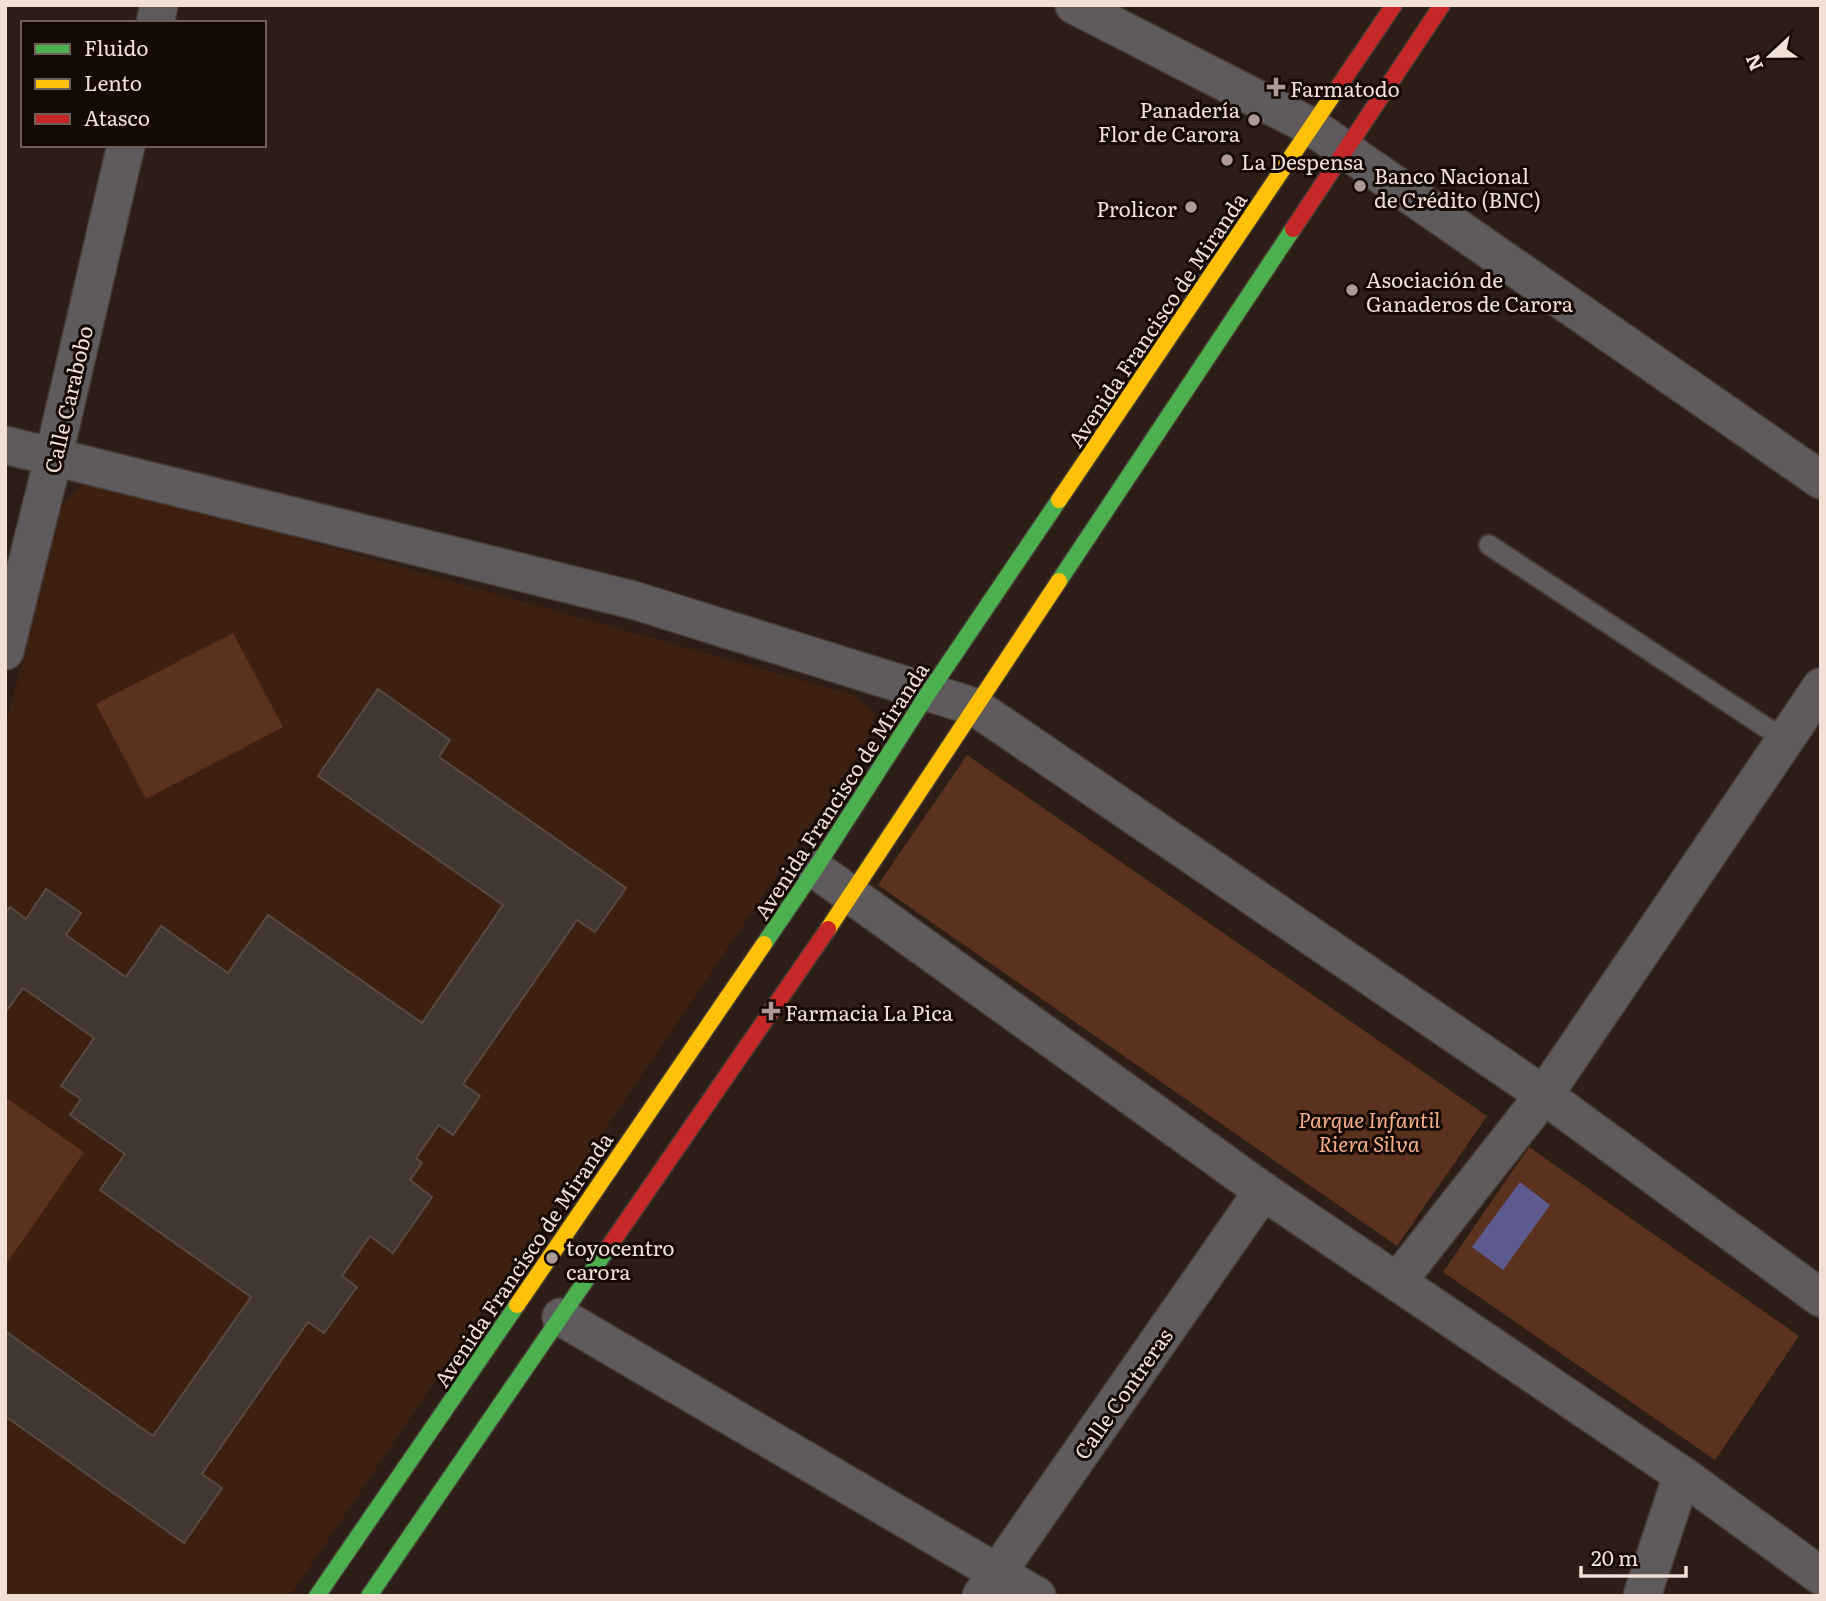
<svg xmlns="http://www.w3.org/2000/svg" width="1826" height="1601" viewBox="0 0 1826 1601" font-family="Literata,serif">
<style>
.built{fill:#3e2010}
.green{fill:#5b321e}
.water{fill:#5e5a90}
.building{fill:#423630;stroke:#574a44;stroke-width:2}
.lines{fill:none;stroke-linecap:round;stroke-linejoin:round}
.lane-casing{stroke:#463a33;stroke-width:23}
.street-casing{stroke:#463a33;stroke-width:40}
.fast-casing{stroke:#463a33;stroke-width:19}
.slow-casing{stroke:#463a33;stroke-width:19}
.jam-casing{stroke:#463a33;stroke-width:19}
.lane{stroke:#5f5a5c;stroke-width:19}
.street{stroke:#5f5a5c;stroke-width:37}
.fast{stroke:#4caf50;stroke-width:16}
.slow{stroke:#ffc107;stroke-width:16}
.jam{stroke:#c62828;stroke-width:16}
.poi-dot{fill:#ad9b93;stroke:#140904;stroke-width:2.5}
.labels{text-anchor:middle;dominant-baseline:central;stroke-width:6;stroke-linejoin:round;paint-order:stroke}
.poi-label{font-size:21px;fill:#f2dfd6;stroke:#140904;text-anchor:start}
.street-label{font-size:21px;fill:#f2dfd6;stroke:#140904}
.park-label{font-size:21px;font-style:italic;fill:#f7ae8b;stroke:#140904}
</style>
<rect width="100%" height="100%" fill="#2c1e16"/>
<polygon class="built" points="95,481 854,695 875,714 866,743 290,1596 5,1596 5,730 63,504 78,488"/>
<g class="green">
<polygon points="233,633 283,727 146,799 96,704"/>
<polygon points="967,755 1487,1116 1397,1246 878,885"/>
<polygon points="5,1097 84,1152 5,1266"/>
<polygon points="1529,1147 1799,1336 1715,1460 1443,1272"/>
</g>
<polygon class="water" points="1520,1182 1550,1205 1503,1270 1472,1247"/>
<polygon class="building" points="378,689 450,740 439,757 626,888 595,932 577,920 463,1084 480,1096 453,1135 439,1125 416,1158 422,1163 410,1180 432,1197 393,1253 370,1236 342,1276 357,1287 324,1333 308,1322 202,1474 222,1488 184,1543 5,1416 5,1331 153,1436 251,1297 100,1190 125,1154 70,1115 81,1099 61,1086 94,1038 23,988 5,1013 5,914 10,907 26,919 46,889 81,913 66,935 126,977 161,926 228,973 268,915 422,1023 503,905 318,776"/>
<g class="lines">
<defs>
<polyline id="lane" points="1489,545 1785,740"/>
<g id="street">
<polyline points="1074,5 1312,127 1821,480"/>
<polyline points="155,23 159,5"/>
<polyline points="5,445 633,600 975,707 1544,1095 1821,1298"/>
<polyline points="5,651 53,459 126,145"/>
<polyline points="815,869 1263,1191 1682,1475 1821,1576"/>
<polyline points="1397,1282 1544,1095 1821,687"/>
<polyline points="561,1317 1037,1596"/>
<polyline points="981,1596 1263,1191"/>
<polyline points="1642,1596 1682,1475"/>
</g>
<g id="fast">
<polyline points="1059,581 1293,229"/>
<polyline points="764,944 815,869 929,692 1059,500"/>
<polyline points="317,1596 517,1305"/>
<polyline points="369,1596 608,1248"/>
</g>
<g id="slow">
<polyline points="1059,500 1337,89"/>
<polyline points="828,929 1059,581"/>
<polyline points="517,1305 764,944"/>
</g>
<g id="jam">
<polyline points="1337,89 1394,5"/>
<polyline points="1293,229 1442,5"/>
<polyline points="608,1248 828,929"/>
</g>
</defs>
<use href="#lane" class="lane-casing"/>
<use href="#street" class="street-casing"/>
<use href="#fast" class="fast-casing"/>
<use href="#slow" class="slow-casing"/>
<use href="#jam" class="jam-casing"/>
<use href="#lane" class="lane"/>
<use href="#street" class="street"/>
<use href="#fast" class="fast"/>
<use href="#slow" class="slow"/>
<use href="#jam" class="jam"/>
</g>
<g class="poi-dot">
<path d="M1272.5 76.5h7v7h7v7h-7v7h-7v-7h-7v-7h7z"/>
<circle cx="1254" cy="120" r="7"/>
<circle cx="1227" cy="160" r="7"/>
<circle cx="1360" cy="186" r="7"/>
<circle cx="1191" cy="207" r="7"/>
<circle cx="1352" cy="290" r="7"/>
<path d="M767.5 1000.5h7v7h7v7h-7v7h-7v-7h-7v-7h7z"/>
<circle cx="552" cy="1258" r="7"/>
</g>
<g class="labels">
<g class="poi-label">
<text x="1290" y="87">Farmatodo</text>
<text x="1240" y="108" text-anchor="end">Panadería<tspan x="1240" dy="24">Flor de Carora</tspan></text>
<text x="1241" y="160">La Despensa</text>
<text x="1374" y="174">Banco Nacional<tspan x="1374" dy="24">de Crédito (BNC)</tspan></text>
<text x="1177" y="207" text-anchor="end">Prolicor</text>
<text x="1366" y="278">Asociación de<tspan x="1366" dy="24">Ganaderos de Carora</tspan></text>
<text x="785" y="1011">Farmacia La Pica</text>
<text x="566" y="1246">toyocentro<tspan x="566" dy="24">carora</tspan></text>
</g>
<g class="street-label">
<text transform="translate(1156 319) rotate(-56)">Avenida Francisco de Miranda</text>
<text transform="translate(67 399) rotate(-77)">Calle Carabobo</text>
<text transform="translate(840 790) rotate(-57)">Avenida Francisco de Miranda</text>
<text transform="translate(522 1259) rotate(-56)">Avenida Francisco de Miranda</text>
<text transform="translate(1122 1393) rotate(-55)">Calle Contreras</text>
</g>
<g class="park-label">
<text x="1369" y="1118">Parque Infantil<tspan x="1369" dy="24">Riera Silva</tspan></text>
</g>
</g>
<rect width="1826" height="1601" fill="none" stroke="#f2dfd6" stroke-width="14"/>
<rect x="21" y="21" width="245" height="126" fill="#140904" stroke="#6d5f58" stroke-width="2"/>
<rect x="35" y="44" width="35" height="10" fill="#4caf50" stroke="#6d5f58" stroke-width="2"/>
<text x="84" y="56" font-size="21" fill="#f2dfd6">Fluido</text>
<rect x="35" y="79" width="35" height="10" fill="#ffc107" stroke="#6d5f58" stroke-width="2"/>
<text x="84" y="91" font-size="21" fill="#f2dfd6">Lento</text>
<rect x="35" y="114" width="35" height="10" fill="#c62828" stroke="#6d5f58" stroke-width="2"/>
<text x="84" y="126" font-size="21" fill="#f2dfd6">Atasco</text>
<g transform="translate(1770 56) rotate(248)" stroke="#140904" stroke-width="5" paint-order="stroke">
<path d="M0-5L12 26L0 18L-12 26Z" fill="#f2dfd6"/>
<text y="-10" font-size="19" font-weight="bold" text-anchor="middle" fill="#f2dfd6">N</text>
</g>
<path d="M1581 1566v10h105v-10" fill="none" stroke="#f2dfd6" stroke-width="3.5"/>
<text x="1591" y="1566" font-size="21" fill="#f2dfd6" stroke="#140904" stroke-width="5" paint-order="stroke">20 m</text>
</svg>
